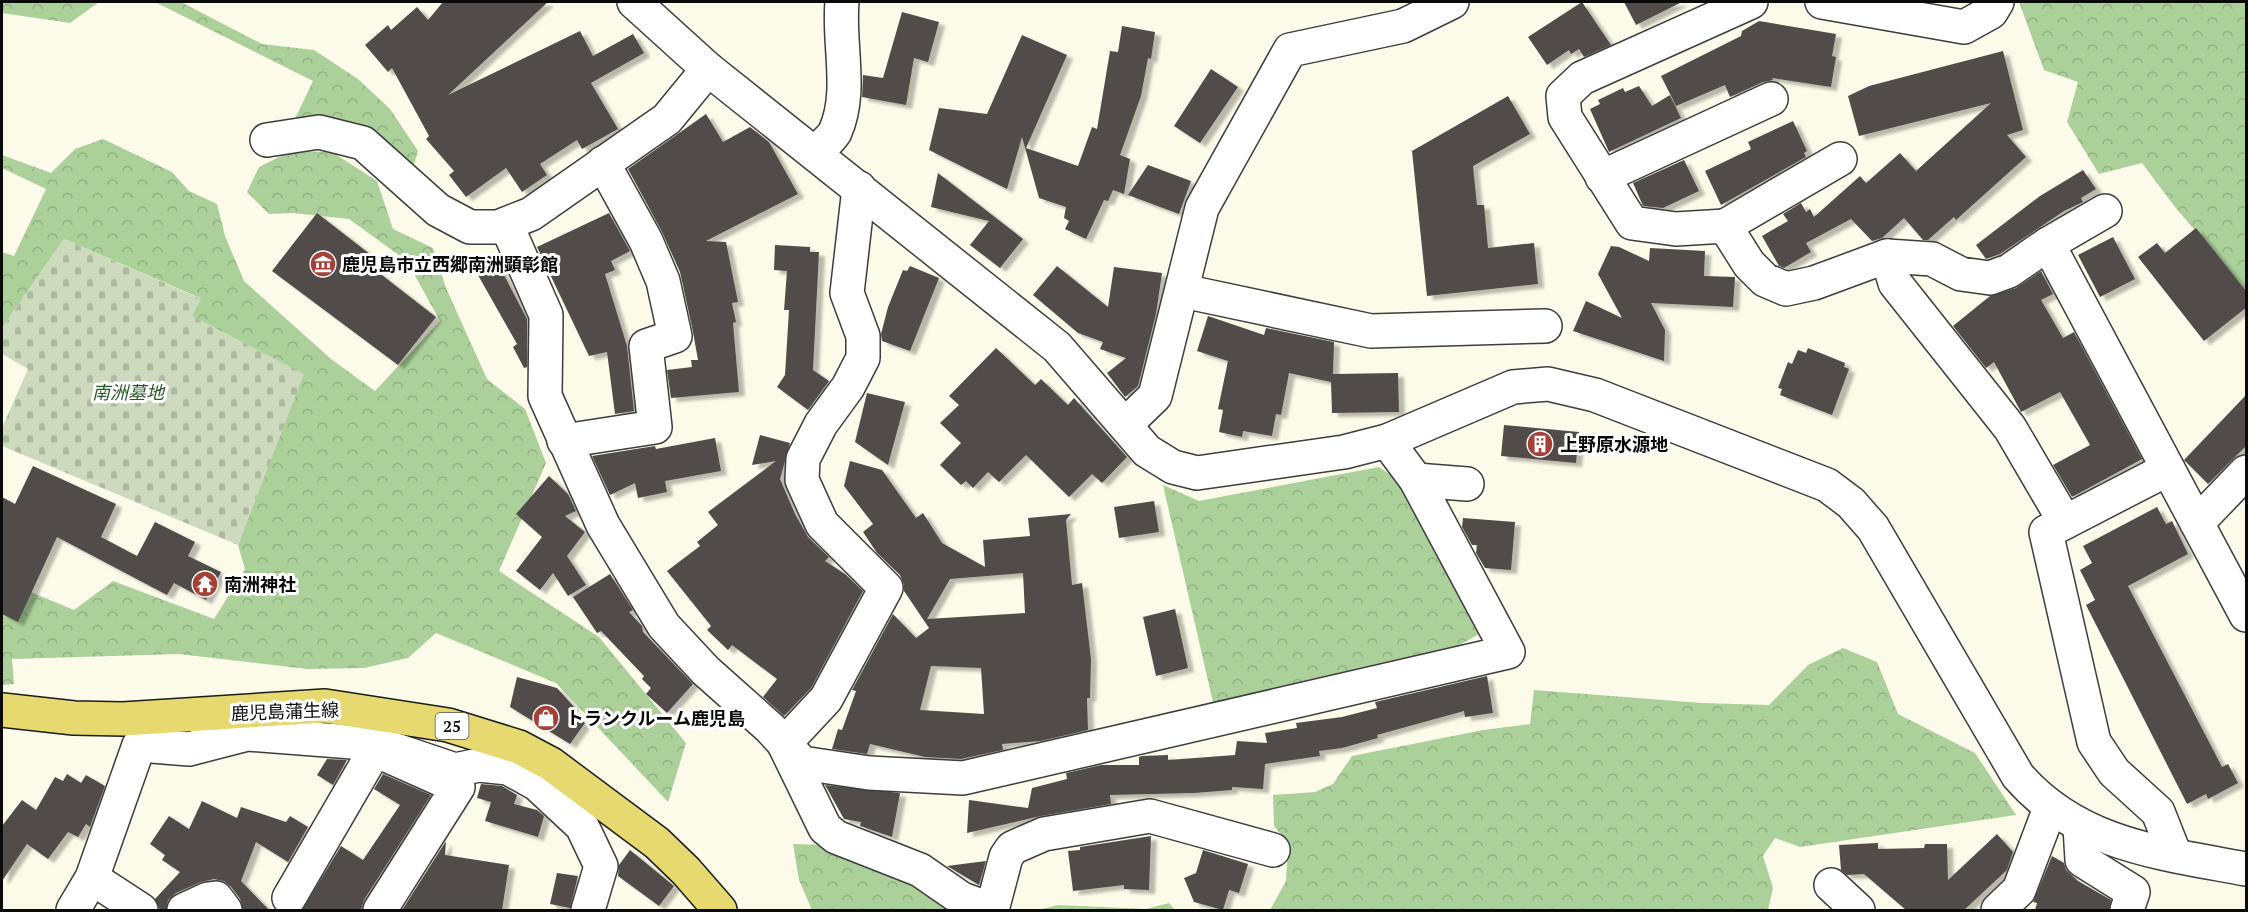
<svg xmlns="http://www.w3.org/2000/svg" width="2248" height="912" viewBox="0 0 2248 912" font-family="'PT Serif','Noto Sans JP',serif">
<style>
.forest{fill:url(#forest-crowns)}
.cemetery{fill:url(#cemetery-stones)}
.building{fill:#514c48;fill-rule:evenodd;filter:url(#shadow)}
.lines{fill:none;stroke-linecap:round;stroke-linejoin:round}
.minor-casing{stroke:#3d3d3d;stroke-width:36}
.major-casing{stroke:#1b1b1b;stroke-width:36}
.minor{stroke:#fff;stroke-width:33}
.major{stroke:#e6d96f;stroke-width:33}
.labels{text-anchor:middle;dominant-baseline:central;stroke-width:6;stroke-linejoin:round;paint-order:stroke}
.shield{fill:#fff;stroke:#545454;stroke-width:1.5}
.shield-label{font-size:16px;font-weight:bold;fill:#0a0a0a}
.poi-label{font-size:18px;font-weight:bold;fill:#0a0a0a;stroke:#fff;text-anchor:start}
.park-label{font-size:18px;font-style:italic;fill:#285824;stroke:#fff}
.street-label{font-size:18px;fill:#0a0a0a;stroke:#fff}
</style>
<defs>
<pattern id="forest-crowns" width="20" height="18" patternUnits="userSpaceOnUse" patternTransform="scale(1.5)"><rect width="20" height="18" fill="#abd09a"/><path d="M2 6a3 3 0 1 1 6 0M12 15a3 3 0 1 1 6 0" fill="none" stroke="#92b183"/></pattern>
<pattern id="cemetery-stones" width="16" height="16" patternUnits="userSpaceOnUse" patternTransform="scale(1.5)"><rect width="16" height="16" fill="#cddabe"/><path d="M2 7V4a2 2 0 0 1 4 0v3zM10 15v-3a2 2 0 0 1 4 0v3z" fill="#afbaa2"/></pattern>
<filter id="shadow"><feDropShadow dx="6" dy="4" stdDeviation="1.5" flood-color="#0004"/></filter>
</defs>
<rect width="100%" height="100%" fill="#fcfbe9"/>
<g class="forest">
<polygon points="2,2 99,2 70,23 2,13"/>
<polygon points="155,2 181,2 262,44 314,50 358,79 390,109 418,151 413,167 292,125 313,81"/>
<polygon points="2019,2 2246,2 2246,290 2175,207 2142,163 2099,174 2067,122 2078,82 2044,70"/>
<polygon points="103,139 172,172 189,191 217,204 225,236 244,281 331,359 375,391 440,321 407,261 349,219 293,213 269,214 247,192 259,167 291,151 332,152 377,181 393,229 433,248 446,288 487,379 525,409 546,463 499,571 599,637 686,743 668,802 556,683 436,633 408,658 364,668 307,669 179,654 12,659 14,684 2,685 2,580 74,610 113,581 214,619 245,569 238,545 303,374 192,316 200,298 64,239 2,328 2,252 14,256 46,189 2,168 2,155 51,173 75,149"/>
<polygon points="1379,467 1401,482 1486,630 1446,653 1215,711 1163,485 1199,501"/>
<polygon points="1843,648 1877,662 1898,714 1975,753 2016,815 1800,847 1775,838 1763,856 1773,888 1768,910 1270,910 1286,881 1288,843 1274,826 1273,795 1315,792 1333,784 1352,756 1483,730 1530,724 1534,690 1702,703 1769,705 1808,665"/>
<polygon points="793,844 825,845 913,882 957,910 812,910 799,880"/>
<polygon points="1169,903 1175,910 1038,910 1058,905 1146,909"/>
</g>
<polygon class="cemetery" points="64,239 201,299 192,316 304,374 238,545 2,446 2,428 28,369 2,354 2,328"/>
<g class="building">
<polygon points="443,2 548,2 448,95 580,31 593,56 633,34 644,53 591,83 618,129 582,149 577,140 540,164 547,175 522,192 506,168 466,197 449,175 454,171 426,139 429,136 392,68 388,72 365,45 388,25 391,30 417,7 428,20"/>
<polygon points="1582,2 1611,45 1584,57 1579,49 1571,54 1569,50 1547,65 1528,37"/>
<polygon points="1624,2 1682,2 1636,25"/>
<polygon points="902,12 939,22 928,62 914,58 906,105 862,97 863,75 883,78"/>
<polygon points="1759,21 1836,34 1832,56 1836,57 1831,87 1772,78 1773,80 1763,82 1730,97 1725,85 1676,106 1661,76 1741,36 1742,31"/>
<polygon points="1122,26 1155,32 1151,59 1148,58 1141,96 1120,155 1130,159 1124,194 1113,190 1108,201 1104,200 1086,239 1065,229 1069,221 1064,218 1066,207 1039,198 1022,137 1007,189 929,150 939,108 987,114 1022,35 1067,55 1026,148 1078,166 1092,127 1097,129 1110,51 1118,52"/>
<polygon points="2003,51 2023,130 2007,135 2026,157 1956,220 1954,217 1928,240 1923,240 1904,218 1882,238 1872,241 1851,219 1806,243 1811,252 1784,268 1779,266 1762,236 1788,221 1783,214 1801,203 1806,212 1810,209 1814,217 1860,176 1866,183 1900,153 1916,171 1991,103 1859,136 1848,96 1869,86"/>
<polygon points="1211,69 1238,87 1200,143 1174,126"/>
<polygon points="1639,86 1652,106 1670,95 1681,118 1609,152 1590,109 1600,104 1598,100 1623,88 1625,92"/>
<polygon points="1508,96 1530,134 1473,166 1477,205 1484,205 1488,248 1534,243 1538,284 1427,296 1412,151"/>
<polygon points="706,114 723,142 750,127 769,142 798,194 706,241 726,242 738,302 732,303 736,322 733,323 739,392 671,398 667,370 692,367 691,360 698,360 693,332 680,272 662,232 628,169"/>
<polygon points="1793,121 1807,151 1804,153 1806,157 1721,205 1705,171 1751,149 1748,142"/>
<polygon points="1684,160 1699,191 1663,208 1643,206 1633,183"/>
<polygon points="1148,165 1191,181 1179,214 1128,195"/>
<polygon points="2083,170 2096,189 2081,198 2083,202 2064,211 2000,254 1986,259 1976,245 2040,196"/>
<polygon points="938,173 1023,239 1000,268 970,245 989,221 931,207"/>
<polygon points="317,213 375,258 369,265 436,317 398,365 272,271"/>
<polygon points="609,213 630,251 611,261 615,270 605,274 627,346 634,411 615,414 607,352 589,356 537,247"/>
<polygon points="2196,228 2247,292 2247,307 2204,341 2138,257 2157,243 2165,253"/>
<polygon points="2113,237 2135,279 2100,297 2078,255"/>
<polygon points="775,245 810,247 810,252 819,252 813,370 829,381 808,410 777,387 785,375 789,310 784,310 787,271 774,270"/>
<polygon points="1611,246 1619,247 1649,261 1650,248 1705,251 1704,276 1735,277 1733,307 1651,303 1665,330 1664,361 1573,331 1586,301 1622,318 1598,274"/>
<polygon points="495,258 527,319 527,367 524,368 513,347 517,344 474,268"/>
<polygon points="910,266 939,278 910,351 882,341 881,334 888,307 903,270 907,271"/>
<polygon points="1057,266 1108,307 1114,267 1162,273 1156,314 1138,386 1125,397 1107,373 1126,358 1100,349 1103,342 1078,333 1033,295"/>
<polygon points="2041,271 2053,294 2041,300 2063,338 2074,332 2142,459 2072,497 2053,465 2090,445 2060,392 2021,412 1994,362 1986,368 1953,326 1990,296 2016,288"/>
<polygon points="1208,316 1264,335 1266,328 1334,342 1333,374 1398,373 1399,412 1332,413 1331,382 1289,373 1281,415 1276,414 1272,436 1243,431 1242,437 1219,432 1223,410 1218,409 1228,361 1197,351"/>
<polygon points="996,348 1035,385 1041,379 1068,405 1074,398 1127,457 1102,483 1092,474 1069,497 1026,455 999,482 988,472 973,488 966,481 961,485 940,465 961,443 940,423 959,405 949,396"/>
<polygon points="1808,348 1845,363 1844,367 1849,369 1832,415 1780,395 1782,389 1778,388 1788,362 1792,364 1798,350 1806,353"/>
<polygon points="867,393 905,402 888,465 855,442"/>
<polygon points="2247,394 2247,445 2208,484 2184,460"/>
<polygon points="1504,425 1579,432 1576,463 1501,456"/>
<polygon points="760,435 790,443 780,479 795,514 808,537 829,557 825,561 845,574 863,591 811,688 784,716 763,697 777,679 732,645 728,650 707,630 711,626 667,571 700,546 697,542 718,525 708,512 776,461 752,465"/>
<polygon points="715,438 721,471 665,481 667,492 638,498 635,483 610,495 592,456 655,446 656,449"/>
<path d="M 850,461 L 882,470 L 916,518 L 923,513 L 942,543 L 985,567 L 983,540 L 1030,536 L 1028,518 L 1071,514 L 1066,520 L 1072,585 L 1082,583 L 1091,659 L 1090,698 L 1087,698 L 1088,730 L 1041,741 L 1002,744 L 1003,750 L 961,759 L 925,757 L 870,744 L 867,754 L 832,749 L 838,729 L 842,730 L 856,691 L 852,690 L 893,614 L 916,638 L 929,628 L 904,591 L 904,585 L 900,575 L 877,553 L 863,532 L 873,524 L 844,486 ZM 1023,573 L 1025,613 L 927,619 L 950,579 ZM 931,666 L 981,668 L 984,714 L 920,710 Z"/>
<polygon points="33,466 116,504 101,537 137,556 155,522 195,542 188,556 221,572 206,600 174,583 167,595 57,537 18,622 2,614 2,497 15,504"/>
<polygon points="549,476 568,494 576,511 565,516 585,532 567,556 586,585 568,596 553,573 540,590 516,571 542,537 516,514"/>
<polygon points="1154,501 1159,532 1119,538 1114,507"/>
<polygon points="2157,507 2166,524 2172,521 2188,554 2128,586 2222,767 2228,764 2238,783 2208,799 2206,794 2187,804 2086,605 2095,600 2080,570 2092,563 2083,546"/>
<polygon points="1463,518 1515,522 1511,570 1485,568 1476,553 1477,545 1472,545 1462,527"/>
<polygon points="610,574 633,610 629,612 642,626 643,632 693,684 667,713 646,694 651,688 642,679 644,676 601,631 597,633 573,597"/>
<polygon points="1175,609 1188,668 1156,676 1143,617"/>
<polygon points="1487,676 1493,713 1465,717 1464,711 1377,735 1378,738 1342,748 1319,751 1320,756 1265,764 1263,789 1232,787 1232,790 1194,793 1110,795 1111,804 1041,816 967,833 969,800 1028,808 1032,788 1067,779 1066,773 1101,765 1139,765 1139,757 1142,756 1168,755 1168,760 1235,755 1237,741 1267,743 1265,733 1297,728 1296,723 1342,717 1377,708 1375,702"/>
<polygon points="517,677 557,688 574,707 568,711 585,723 570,744 510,707"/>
<polygon points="327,759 347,760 333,785 317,775"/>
<polygon points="67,774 81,783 86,775 105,786 90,827 86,824 78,837 68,832 48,859 27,844 2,881 2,826 22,800 36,810 55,777 63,781"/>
<polygon points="383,774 431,795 364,900 361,910 302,910 341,846 363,860 400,805 374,789"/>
<polygon points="481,784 502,786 517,795 514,804 537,810 544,816 538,837 485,821 491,802 477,798"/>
<polygon points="825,785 900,793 892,837 860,826 861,822 844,819"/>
<polygon points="202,801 237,818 241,807 286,822 290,816 308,827 288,862 256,842 241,881 269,910 243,910 240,899 231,887 224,881 214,879 201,882 176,893 168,900 166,910 160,910 155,899 180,872 162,860 165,855 150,844 169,816 189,829"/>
<polygon points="1997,834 2013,852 2007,870 1964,910 1906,910 1864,874 1847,875 1841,870 1839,845 1878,843 1878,849 1924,848 1925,844 1947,844 1948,880"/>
<polygon points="1151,836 1149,890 1124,889 1124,885 1073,891 1068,851 1080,850 1080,847"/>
<polygon points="446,841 445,855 509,865 502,910 402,910"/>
<polygon points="630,850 674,886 659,906 618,876 619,865"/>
<polygon points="1203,850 1248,864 1239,893 1229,890 1223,910 1194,902 1184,878 1196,873"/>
<polygon points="2052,856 2064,863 2066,870 2078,881 2111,900 2109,910 2035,910 2037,903 2033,902"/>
<polygon points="986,861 979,885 947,866"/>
<polygon points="557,873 578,876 570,908 550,904"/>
</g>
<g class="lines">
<defs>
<g id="minor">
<path d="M 634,2 L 708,69 L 1057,347 L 1147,451 L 1173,467 L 1197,473 L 1344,452 L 1387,441 L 1513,387 L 1548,384 L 1595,395 L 1827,485 L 1851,503 L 1873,528 L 2018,776 C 2078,845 2161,853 2246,869"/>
<polyline points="1751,2 1582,78 1563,96 1565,117 1632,223 1676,229 1725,226 1749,264 1765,280 1786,289 1814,283 1887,256 1932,259 1961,274 1990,278 2009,271 2048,244 2105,211"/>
<polyline points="1822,2 1964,27 1991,12 1997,2"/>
<polyline points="267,140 319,132 363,143 438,210 470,227 498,227 531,214 667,119 708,69"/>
<path d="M 816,152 C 822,146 831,139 835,132 C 853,92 838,44 842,2"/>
<polyline points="1602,177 1771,99"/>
<polyline points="859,188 847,293 863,336 863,358 848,387 821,424 803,459 802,480 822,524 886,588 826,699 784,744 825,828 836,837 920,870 962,899 992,910"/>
<polyline points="506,224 546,315 545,396 603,525 664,626 706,671 770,728 802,763 869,773 963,778 1508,652 1416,480 1387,441"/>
<polyline points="1725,226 1840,159"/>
<polyline points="2048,244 2246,615"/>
<polyline points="1887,256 1895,283 2010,428 2065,522"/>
<polyline points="1183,291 1371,331 1545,326"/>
<polyline points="1125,425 1155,396 1202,208 1290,50 1403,26 1452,2"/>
<polyline points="564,441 655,427 646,346 675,336 663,281 646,241 603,163"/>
<polyline points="2168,469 2046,532 2094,742 2114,772 2158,812 2175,855"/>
<polyline points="1416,480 1467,484"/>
<polyline points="2197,523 2246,472"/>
<polyline points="2080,827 2082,860 2133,892 2127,910"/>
<polyline points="92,878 141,910"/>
<polyline points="1831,885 1858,910"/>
<polyline points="289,898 375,750 458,787 380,910"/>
<polyline points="73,910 92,878 139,745 189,749 247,734 378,744 455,770 479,765 508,768 537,784 582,826 601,866 588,910"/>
<polyline points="184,910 208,899 216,898 225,910"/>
<polyline points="992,910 1006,857 1012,848 1044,834 1150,816 1273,850"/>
<polyline points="1998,910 2019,890 2050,808"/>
</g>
<polyline id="major" points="2,710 74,718 123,719 325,706 448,725 519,747 551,764 657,843 686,871 720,910"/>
</defs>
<use href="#minor" class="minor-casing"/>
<use href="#major" class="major-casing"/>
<use href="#minor" class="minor"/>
<use href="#major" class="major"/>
</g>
<defs>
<symbol id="museum-disc" viewBox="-11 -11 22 22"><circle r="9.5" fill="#a63f35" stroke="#fff"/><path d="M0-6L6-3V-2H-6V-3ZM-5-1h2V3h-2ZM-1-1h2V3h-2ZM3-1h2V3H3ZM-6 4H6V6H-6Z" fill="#fff"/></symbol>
<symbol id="building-disc" viewBox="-11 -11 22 22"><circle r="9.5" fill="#a63f35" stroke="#fff"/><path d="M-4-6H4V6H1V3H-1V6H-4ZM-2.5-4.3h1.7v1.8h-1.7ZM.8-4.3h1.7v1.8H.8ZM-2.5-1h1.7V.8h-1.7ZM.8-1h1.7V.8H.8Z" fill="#fff"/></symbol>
<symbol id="temple-disc" viewBox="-11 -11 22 22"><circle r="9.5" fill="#a63f35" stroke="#fff"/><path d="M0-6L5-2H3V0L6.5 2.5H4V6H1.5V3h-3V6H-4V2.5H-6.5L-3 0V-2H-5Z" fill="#fff"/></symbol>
<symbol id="shop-disc" viewBox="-11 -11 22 22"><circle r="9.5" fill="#a63f35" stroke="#fff"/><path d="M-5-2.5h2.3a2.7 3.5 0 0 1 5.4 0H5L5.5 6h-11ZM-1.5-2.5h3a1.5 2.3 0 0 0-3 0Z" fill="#fff"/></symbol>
</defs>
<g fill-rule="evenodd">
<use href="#museum-disc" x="308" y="249" width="30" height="30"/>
<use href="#building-disc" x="1525" y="429" width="30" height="30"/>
<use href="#temple-disc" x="190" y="569" width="30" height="30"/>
<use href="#shop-disc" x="531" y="703" width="30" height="30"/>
</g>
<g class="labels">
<rect class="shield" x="435.5" y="713" width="33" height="26" rx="4.5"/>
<g class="shield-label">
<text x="452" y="726">25</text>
</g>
<g class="poi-label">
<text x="342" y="264">鹿児島市立西郷南洲顕彰館</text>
<text x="1560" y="444">上野原水源地</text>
<text x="224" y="584">南洲神社</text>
<text x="566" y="718">トランクルーム鹿児島</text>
</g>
<g class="park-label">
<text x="128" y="392">南洲墓地</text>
</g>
<g class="street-label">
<text transform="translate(285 711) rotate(-2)">鹿児島蒲生線</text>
</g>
</g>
<rect width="2248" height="912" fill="none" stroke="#0a0a0a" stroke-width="6"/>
</svg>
